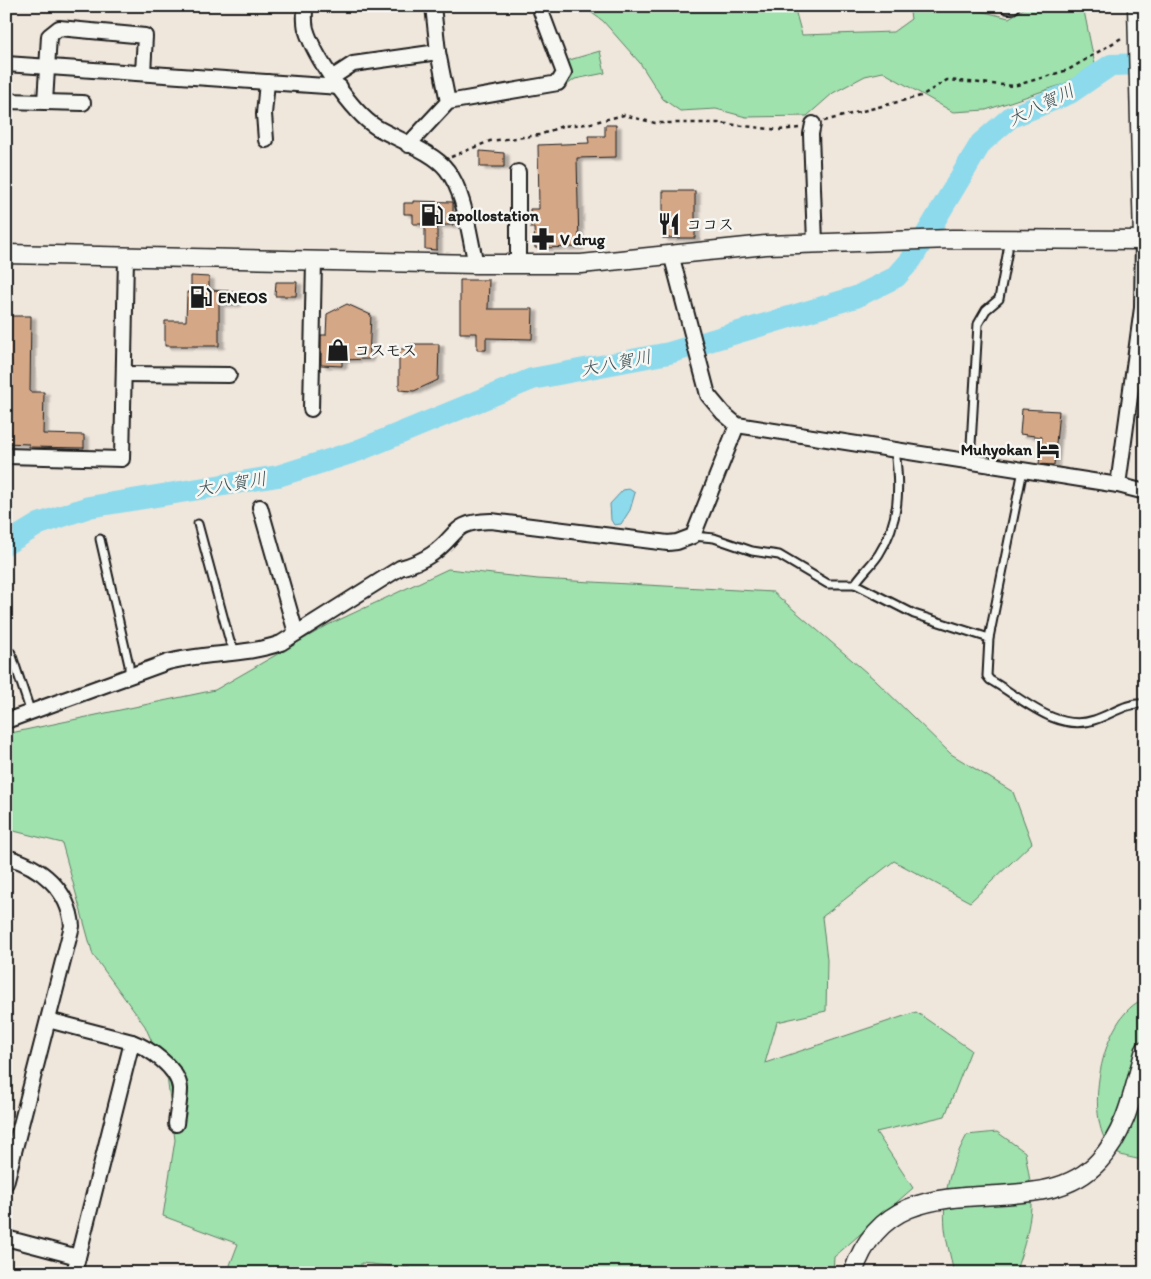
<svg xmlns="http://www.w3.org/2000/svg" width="1151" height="1279" viewBox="0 0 1151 1279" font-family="Itim,'Klee One',sans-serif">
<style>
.green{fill:#9fe2ad;stroke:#5e7f64}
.water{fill:#8ddaec;stroke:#608e99}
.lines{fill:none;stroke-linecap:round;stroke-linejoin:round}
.river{stroke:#8ddaec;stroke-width:22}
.building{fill:#d4a786;stroke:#1c1c1c;filter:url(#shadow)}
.service-casing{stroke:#1c1c1c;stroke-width:11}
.minor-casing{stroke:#1c1c1c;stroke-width:18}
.tertiary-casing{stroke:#1c1c1c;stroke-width:21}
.path{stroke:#1c1c1c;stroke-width:2.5;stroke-dasharray:4 4;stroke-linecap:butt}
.service{stroke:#f6f6f2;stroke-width:7}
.minor{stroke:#f6f6f2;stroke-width:14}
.tertiary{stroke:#f6f6f2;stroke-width:18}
.labels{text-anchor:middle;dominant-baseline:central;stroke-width:5;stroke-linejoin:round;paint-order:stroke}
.poi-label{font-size:16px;font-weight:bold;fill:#1c1c1c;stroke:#f6f6f2;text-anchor:start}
.water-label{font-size:18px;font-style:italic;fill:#3e555a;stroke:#f6f6f2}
</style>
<defs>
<filter id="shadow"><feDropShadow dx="5" dy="2.5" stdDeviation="1" flood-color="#0004"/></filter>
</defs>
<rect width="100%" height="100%" fill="#efe6dc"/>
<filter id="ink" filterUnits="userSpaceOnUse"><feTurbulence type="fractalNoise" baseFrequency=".02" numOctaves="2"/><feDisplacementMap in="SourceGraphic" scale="10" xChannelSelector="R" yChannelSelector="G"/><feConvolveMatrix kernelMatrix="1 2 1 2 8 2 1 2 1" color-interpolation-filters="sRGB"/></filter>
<g filter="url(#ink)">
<g class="green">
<polygon points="582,6 794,6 802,35 893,32 911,19 909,6 960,6 1009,18 1028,6 1083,6 1095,65 1064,84 986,110 953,112 883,72 865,76 833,93 807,116 746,117 716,109 680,111 663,99 640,63 603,21"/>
<polygon points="600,51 605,73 575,79 563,88 568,73 566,61"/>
<polygon points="448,569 538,579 773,592 874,679 951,754 1013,792 1032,843 970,902 894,861 822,917 827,960 826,1011 777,1022 765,1063 916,1012 971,1050 945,1116 876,1132 913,1188 834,1257 833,1273 415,1273 410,1268 361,1263 361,1273 227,1273 238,1244 163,1216 175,1140 167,1076 145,1026 93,955 62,843 6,829 6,734 215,690 328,625"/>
<path d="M 1145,999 L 1145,1161 C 1136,1158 1122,1157 1115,1152 C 1080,1126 1101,1012 1145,999 Z"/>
<path d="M 997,1132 L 1025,1152 C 1027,1165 1030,1178 1031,1191 C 1033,1218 1024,1248 1015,1273 L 957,1273 L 953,1270 C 951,1256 946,1242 945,1228 C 942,1195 951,1164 967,1135 Z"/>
</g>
<polygon class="water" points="629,489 635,493 630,510 621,524 614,525 611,520 610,504 623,490"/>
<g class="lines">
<polyline class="river" points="6,544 39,524 89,507 278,476 357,451 532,379 669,353 856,297 896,277 911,260 981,143 1011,117 1070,93 1111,65 1145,64"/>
</g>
<g class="building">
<polygon points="605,125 616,125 616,157 577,158 579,247 535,248 534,228 531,228 530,209 539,209 538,145 589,143 588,136 605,136"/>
<polygon points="480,151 504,153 504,167 480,167"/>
<rect x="663" y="191" width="32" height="47"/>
<polygon points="413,201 453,202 453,225 437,225 437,250 425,249 425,224 413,224 413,214 404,214 404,203 413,203"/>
<polygon points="191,276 209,277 209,290 236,291 236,304 219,304 219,346 165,346 165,321 186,321 187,292 191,292"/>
<polygon points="460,280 489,280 488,309 533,309 532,339 486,338 486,350 477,350 477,333 460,333"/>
<polygon points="276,282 297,282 296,296 275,296"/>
<polygon points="347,304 371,315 369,359 342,360 342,366 321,365 321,335 326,335 327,314"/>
<polygon points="6,316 31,316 30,392 44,392 43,434 84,435 84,448 29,447 29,444 6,443"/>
<polygon points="411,344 439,344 438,380 414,391 399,390 399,349 411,349"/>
<polygon points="1022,409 1059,411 1054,465 1039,464 1042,437 1020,434"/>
</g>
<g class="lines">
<defs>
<g id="service">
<polyline points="970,462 978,324 986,310 999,299 1008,250"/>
<path d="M 1023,470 L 989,638 L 987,676 L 990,680 C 1021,697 1056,733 1094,720 C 1111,715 1126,702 1145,704"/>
<polyline points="198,524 230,642 237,652"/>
<polyline points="693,536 714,538 752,551 779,555 828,584 855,584 914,614 989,638"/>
<polyline points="100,539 129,665 129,676"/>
<path d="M 855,584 C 862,573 872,565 879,554 C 900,521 900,488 895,450"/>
<polyline points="11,653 31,713"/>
</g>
<g id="minor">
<path d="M 305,6 C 305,14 304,21 306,29 C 314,56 352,112 376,127 C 396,139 434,152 447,170 C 465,192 469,236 476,264"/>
<polyline points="433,6 438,52 448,102"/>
<polyline points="1008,6 1012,6"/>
<polyline points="6,64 340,87"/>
<polyline points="333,77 353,64 438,52"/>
<polyline points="6,101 83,103"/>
<polyline points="45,102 49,36 59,28 145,36 143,73"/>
<polyline points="813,124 811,134 815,243"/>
<polyline points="266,140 264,114 267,82"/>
<polyline points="408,145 448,102 558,83 564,73 539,6"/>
<polyline points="671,254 708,395 723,413 737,425 1118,485 1145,492"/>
<polyline points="518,264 518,172"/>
<polyline points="124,374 229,375"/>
<polyline points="311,409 314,261"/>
<polyline points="6,456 122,459 126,257"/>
<polyline points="1118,485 1142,308 1143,240"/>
<polyline points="260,507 296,633"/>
<path d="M 6,721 L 168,662 C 205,652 245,656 281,643 L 400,568 C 411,565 422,561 432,554 C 459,535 451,522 491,521 L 668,543 L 677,542 L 693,536 L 737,425"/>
<path d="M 6,857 C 41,866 69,890 72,926 L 6,1183"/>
<polyline points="48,1020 132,1042 74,1273"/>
<path d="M 132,1042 C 149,1048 179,1069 180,1089 C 180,1100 177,1113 176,1124"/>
<polyline points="6,1238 78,1257"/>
</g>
<g id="tertiary">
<polyline points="1137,6 1143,240"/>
<polyline points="6,254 476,264 581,264 766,245 952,239 1145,240"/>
<path d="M 853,1273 C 894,1148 1035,1232 1099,1161 C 1127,1131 1134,1088 1145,1050"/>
</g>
</defs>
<use href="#service" class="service-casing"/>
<use href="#minor" class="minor-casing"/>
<use href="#tertiary" class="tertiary-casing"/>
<g class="path">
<polyline points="824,121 921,96 947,80 1014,86 1068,70 1123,37"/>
<polyline points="451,157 490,141 540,135 562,126 587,124 624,115 655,123 718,123 779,130 799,128"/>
</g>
<use href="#service" class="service"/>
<use href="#minor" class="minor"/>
<use href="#tertiary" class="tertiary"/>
</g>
</g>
<defs>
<symbol id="fuel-bare" viewBox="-9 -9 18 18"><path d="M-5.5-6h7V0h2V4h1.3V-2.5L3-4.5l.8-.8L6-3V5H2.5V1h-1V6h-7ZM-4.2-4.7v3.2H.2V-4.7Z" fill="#1c1c1c" stroke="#f6f6f2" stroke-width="2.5" paint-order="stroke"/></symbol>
<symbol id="restaurant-bare" viewBox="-9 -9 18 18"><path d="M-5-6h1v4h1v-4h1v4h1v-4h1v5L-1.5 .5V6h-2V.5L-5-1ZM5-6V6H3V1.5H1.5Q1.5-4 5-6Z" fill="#1c1c1c" stroke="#f6f6f2" stroke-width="2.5" paint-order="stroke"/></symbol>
<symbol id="pharmacy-bare" viewBox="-9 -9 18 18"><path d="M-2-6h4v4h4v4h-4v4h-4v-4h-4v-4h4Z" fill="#1c1c1c" stroke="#f6f6f2" stroke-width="2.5" paint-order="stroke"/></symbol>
<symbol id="shop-bare" viewBox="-9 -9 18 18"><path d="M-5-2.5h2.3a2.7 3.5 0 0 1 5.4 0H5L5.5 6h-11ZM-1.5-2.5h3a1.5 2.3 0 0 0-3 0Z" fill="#1c1c1c" stroke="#f6f6f2" stroke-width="2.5" paint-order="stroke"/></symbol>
<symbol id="hotel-bare" viewBox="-9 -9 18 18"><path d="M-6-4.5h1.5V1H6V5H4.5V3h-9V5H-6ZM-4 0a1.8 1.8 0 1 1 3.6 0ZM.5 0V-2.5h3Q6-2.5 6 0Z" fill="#1c1c1c" stroke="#f6f6f2" stroke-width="2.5" paint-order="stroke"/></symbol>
</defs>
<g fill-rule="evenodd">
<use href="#fuel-bare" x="416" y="199" width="32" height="32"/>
<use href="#restaurant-bare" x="653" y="208" width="32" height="32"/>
<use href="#pharmacy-bare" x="527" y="223" width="32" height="32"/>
<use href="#fuel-bare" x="185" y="281" width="32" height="32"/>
<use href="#shop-bare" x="322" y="334" width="32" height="32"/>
<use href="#hotel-bare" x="1032" y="433" width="32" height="32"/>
</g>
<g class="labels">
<g class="poi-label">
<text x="448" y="215">apollostation</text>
<text x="686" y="224">ココス</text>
<text x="560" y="239">V drug</text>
<text x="218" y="297">ENEOS</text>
<text x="354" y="350">コスモス</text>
<text x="1032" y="449" text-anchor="end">Muhyokan</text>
</g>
<g class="water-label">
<text transform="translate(1041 105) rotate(-26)">大八賀川</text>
<text transform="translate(616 363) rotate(-11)">大八賀川</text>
<text transform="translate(231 484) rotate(-9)">大八賀川</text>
</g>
</g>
<rect width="1151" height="1279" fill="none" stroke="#f6f6f2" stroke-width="25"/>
<rect x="12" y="12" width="1126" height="1254" fill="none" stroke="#1c1c1c" stroke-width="2" filter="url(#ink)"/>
</svg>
